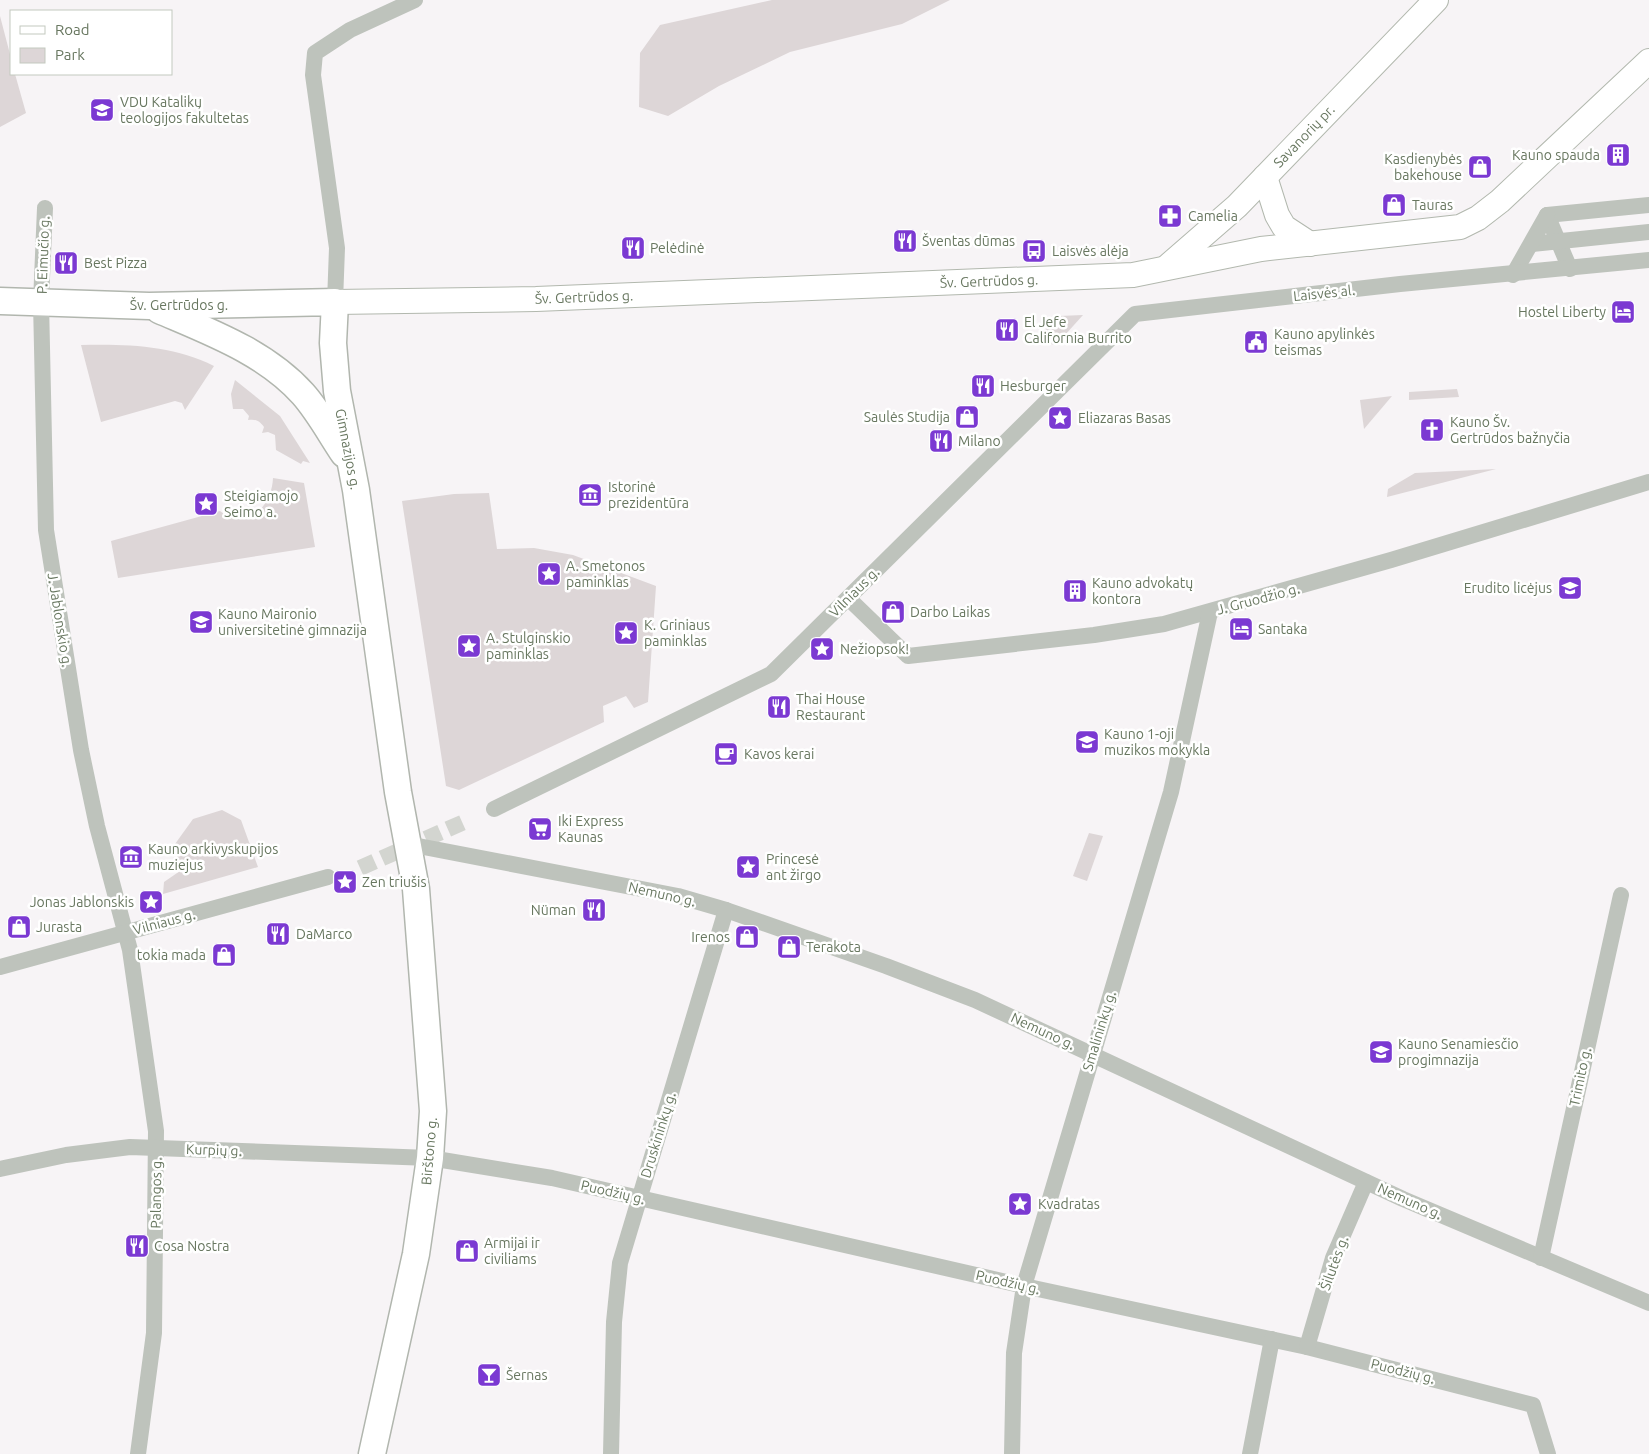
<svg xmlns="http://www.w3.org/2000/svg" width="1649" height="1454" viewBox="0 0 1649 1454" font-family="Ubuntu,sans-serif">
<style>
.green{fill:#ddd6d7}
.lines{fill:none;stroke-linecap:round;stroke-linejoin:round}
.street-tunnel{stroke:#d3d5d0;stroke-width:16;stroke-dasharray:16 8;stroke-linecap:butt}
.secondary-casing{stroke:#b2b8ae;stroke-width:26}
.primary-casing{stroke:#b1b6ae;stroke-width:29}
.street{stroke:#bec3bc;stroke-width:16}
.secondary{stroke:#fff;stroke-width:24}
.primary{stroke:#fff;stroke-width:26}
.labels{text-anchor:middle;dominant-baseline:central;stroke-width:5;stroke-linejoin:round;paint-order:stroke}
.poi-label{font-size:14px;fill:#687760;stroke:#fff;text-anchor:start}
.street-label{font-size:14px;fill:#687760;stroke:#fff}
</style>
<rect width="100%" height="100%" fill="#f7f4f6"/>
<g class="green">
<polygon points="772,0 950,0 902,24 790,52 719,86 668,116 639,107 640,53 660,25"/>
<polygon points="0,16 11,58 11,74 15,74 26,113 0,127"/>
<polygon points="1083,315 1056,345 1040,342 1036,339 1059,316"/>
<path d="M 81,345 C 126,344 173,345 214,366 L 185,410 L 182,403 L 175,401 L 101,422 Z"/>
<path d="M 235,380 L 280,416 L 310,463 L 303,461 L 301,464 L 276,450 L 275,435 L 268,432 L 262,433 L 264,427 C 259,420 255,419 248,420 L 249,416 L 243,409 L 233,409 L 231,394 Z"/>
<polygon points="1457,389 1459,397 1409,400 1409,392"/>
<polygon points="1392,396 1364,429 1360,400"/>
<polygon points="1496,469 1387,497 1388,489 1415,473"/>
<path d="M 273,478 L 304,483 L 315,547 L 118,578 L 111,541 L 220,511 C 247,533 272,506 273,478 Z"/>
<polygon points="489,493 497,549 534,548 573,555 656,586 648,702 634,708 626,696 603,706 604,722 459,790 446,786 402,501 454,494"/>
<polygon points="222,810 241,820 258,867 163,894 164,882 180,871 175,844 193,819"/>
<polygon points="1089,833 1103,836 1087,881 1073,876"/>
</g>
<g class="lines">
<polyline class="street-tunnel" points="360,868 464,822"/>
<defs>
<g id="secondary">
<polyline points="1265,177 1277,215 1284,227 1310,244"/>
<polyline points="1168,266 1237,206 1436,0"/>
<polyline points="335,302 536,299 1133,275 1261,249 1460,227 1478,218 1500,201 1649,61"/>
</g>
<g id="primary">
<polyline points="0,301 149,306 335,302 333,343 337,391 356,490 398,792 416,889 433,1111 430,1158 416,1254 372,1454"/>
<path d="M 159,310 C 210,332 265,352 303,394 C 319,412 331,435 344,454"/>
</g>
</defs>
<use href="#secondary" class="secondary-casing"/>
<use href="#primary" class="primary-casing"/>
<g class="street">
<polyline points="45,208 41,302 46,530 81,750 97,826 130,950 156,1131 154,1333 138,1454"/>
<polyline points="1547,215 1649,205"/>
<polyline points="1547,215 1570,269"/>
<polyline points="1532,244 1649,232"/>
<polyline points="1513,275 1547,215"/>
<polyline points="335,302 337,248 313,75 315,53 350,30 415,0"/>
<polyline points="848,598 908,656 1094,635 1164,624 1391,560 1649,482"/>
<polyline points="494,809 771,674 1135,314 1400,284 1649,260"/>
<polyline points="408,844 678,896 726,910 886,966 975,1000 1403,1199 1649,1303"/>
<polyline points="0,967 328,877"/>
<polyline points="0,1169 66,1155 130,1147 430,1158 552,1178 1024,1286 1307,1347 1533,1405 1548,1454"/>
<polyline points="1541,1258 1621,895"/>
<polyline points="1307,1347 1333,1258 1366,1182"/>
<polyline points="611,1454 614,1322 620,1263 726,910"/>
<polyline points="1012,1454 1014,1353 1024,1286 1171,792 1210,612"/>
<polyline points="1250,1454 1272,1339"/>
</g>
<use href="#secondary" class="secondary"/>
<use href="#primary" class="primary"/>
</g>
<defs>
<symbol id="university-square" viewBox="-11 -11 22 22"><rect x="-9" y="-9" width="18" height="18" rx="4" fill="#7b39d2" stroke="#fff"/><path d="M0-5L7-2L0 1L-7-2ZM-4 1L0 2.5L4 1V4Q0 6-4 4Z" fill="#fff"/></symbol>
<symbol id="building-square" viewBox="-11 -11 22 22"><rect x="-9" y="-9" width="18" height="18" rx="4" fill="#7b39d2" stroke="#fff"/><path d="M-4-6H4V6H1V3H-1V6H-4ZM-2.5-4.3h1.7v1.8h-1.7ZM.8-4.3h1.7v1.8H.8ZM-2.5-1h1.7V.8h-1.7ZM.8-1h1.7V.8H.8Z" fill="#fff"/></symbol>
<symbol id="shop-square" viewBox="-11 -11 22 22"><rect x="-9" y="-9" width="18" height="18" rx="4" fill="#7b39d2" stroke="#fff"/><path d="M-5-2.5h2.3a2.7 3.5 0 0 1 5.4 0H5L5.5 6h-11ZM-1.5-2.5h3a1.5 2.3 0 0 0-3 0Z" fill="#fff"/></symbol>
<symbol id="pharmacy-square" viewBox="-11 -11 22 22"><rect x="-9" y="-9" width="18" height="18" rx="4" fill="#7b39d2" stroke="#fff"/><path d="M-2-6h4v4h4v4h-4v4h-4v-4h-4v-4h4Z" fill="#fff"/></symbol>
<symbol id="restaurant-square" viewBox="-11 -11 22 22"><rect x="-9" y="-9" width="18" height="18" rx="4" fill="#7b39d2" stroke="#fff"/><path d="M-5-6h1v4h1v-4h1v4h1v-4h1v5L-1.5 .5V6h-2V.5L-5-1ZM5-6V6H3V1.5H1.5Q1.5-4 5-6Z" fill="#fff"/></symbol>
<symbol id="bus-square" viewBox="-11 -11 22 22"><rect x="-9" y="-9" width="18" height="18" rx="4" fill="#7b39d2" stroke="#fff"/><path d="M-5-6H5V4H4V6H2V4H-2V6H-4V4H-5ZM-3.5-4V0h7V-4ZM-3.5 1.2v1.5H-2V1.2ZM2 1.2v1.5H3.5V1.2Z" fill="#fff"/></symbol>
<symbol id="hotel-square" viewBox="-11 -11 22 22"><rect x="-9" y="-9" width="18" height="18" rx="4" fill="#7b39d2" stroke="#fff"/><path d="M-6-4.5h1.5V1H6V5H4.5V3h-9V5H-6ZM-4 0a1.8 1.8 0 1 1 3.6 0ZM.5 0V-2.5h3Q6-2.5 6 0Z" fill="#fff"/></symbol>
<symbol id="civic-square" viewBox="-11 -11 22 22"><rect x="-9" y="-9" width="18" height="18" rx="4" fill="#7b39d2" stroke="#fff"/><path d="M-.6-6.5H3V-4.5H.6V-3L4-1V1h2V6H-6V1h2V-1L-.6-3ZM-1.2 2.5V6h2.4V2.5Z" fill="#fff"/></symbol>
<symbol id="sight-square" viewBox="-11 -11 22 22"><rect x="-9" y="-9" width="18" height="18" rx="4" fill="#7b39d2" stroke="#fff"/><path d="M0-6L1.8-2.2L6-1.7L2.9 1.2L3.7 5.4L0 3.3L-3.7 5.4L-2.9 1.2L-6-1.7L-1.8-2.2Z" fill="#fff"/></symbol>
<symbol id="church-square" viewBox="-11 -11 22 22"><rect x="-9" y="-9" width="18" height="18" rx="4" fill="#7b39d2" stroke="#fff"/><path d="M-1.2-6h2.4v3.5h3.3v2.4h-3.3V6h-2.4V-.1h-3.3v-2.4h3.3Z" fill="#fff"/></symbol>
<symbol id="museum-square" viewBox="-11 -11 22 22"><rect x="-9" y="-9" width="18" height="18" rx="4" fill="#7b39d2" stroke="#fff"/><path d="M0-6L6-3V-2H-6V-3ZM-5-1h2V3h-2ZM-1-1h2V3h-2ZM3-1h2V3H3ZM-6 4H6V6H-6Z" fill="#fff"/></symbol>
<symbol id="school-square" viewBox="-11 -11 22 22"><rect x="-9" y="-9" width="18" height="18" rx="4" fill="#7b39d2" stroke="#fff"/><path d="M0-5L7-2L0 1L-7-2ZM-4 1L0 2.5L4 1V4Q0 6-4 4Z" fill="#fff"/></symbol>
<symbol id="cafe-square" viewBox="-11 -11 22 22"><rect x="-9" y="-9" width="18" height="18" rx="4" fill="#7b39d2" stroke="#fff"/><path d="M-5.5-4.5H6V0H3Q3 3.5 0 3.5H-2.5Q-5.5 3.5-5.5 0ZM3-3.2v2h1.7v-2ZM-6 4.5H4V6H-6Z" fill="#fff"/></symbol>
<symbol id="supermarket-square" viewBox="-11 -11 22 22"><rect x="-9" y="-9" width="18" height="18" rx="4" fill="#7b39d2" stroke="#fff"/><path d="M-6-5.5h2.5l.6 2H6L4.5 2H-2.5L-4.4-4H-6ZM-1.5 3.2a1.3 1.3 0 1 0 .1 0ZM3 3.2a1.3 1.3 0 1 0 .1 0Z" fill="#fff"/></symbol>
<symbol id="bar-square" viewBox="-11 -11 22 22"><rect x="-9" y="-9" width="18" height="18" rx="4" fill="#7b39d2" stroke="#fff"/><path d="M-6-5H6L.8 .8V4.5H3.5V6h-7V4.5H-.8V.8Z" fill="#fff"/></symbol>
</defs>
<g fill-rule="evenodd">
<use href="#university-square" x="88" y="96" width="28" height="28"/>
<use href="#building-square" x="1604" y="141" width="28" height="28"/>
<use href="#shop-square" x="1466" y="153" width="28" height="28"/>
<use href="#shop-square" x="1380" y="191" width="28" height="28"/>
<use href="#pharmacy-square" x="1156" y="202" width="28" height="28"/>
<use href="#restaurant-square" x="891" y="227" width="28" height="28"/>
<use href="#restaurant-square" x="619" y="234" width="28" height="28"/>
<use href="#bus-square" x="1020" y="237" width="28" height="28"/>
<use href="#restaurant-square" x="52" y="249" width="28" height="28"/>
<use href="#hotel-square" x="1609" y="298" width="28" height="28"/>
<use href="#restaurant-square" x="993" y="316" width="28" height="28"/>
<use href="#civic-square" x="1242" y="328" width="28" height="28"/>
<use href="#restaurant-square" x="969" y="372" width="28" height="28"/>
<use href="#shop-square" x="953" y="403" width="28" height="28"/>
<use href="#sight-square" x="1046" y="404" width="28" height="28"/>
<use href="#church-square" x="1418" y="416" width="28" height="28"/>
<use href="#restaurant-square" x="927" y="427" width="28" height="28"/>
<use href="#museum-square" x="576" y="481" width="28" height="28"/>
<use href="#sight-square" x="192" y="490" width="28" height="28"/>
<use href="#sight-square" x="535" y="560" width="28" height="28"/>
<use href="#school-square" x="1556" y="574" width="28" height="28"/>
<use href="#building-square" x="1061" y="577" width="28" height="28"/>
<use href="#shop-square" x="879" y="598" width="28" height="28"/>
<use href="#school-square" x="187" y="608" width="28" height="28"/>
<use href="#hotel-square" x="1227" y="615" width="28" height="28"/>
<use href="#sight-square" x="612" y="619" width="28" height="28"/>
<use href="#sight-square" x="455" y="632" width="28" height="28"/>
<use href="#sight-square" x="808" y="635" width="28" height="28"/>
<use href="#restaurant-square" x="765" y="693" width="28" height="28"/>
<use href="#school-square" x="1073" y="728" width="28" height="28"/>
<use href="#cafe-square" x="712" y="740" width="28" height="28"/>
<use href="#supermarket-square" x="526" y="815" width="28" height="28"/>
<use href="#museum-square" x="117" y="843" width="28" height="28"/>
<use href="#sight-square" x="734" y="853" width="28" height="28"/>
<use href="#sight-square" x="331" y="868" width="28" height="28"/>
<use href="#sight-square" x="137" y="888" width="28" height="28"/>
<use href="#restaurant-square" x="580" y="896" width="28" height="28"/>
<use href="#shop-square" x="5" y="913" width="28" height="28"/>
<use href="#restaurant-square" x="264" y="920" width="28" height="28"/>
<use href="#shop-square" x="733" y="923" width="28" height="28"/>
<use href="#shop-square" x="775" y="933" width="28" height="28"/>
<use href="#shop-square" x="210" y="941" width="28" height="28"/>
<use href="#school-square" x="1367" y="1038" width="28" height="28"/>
<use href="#sight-square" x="1006" y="1190" width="28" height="28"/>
<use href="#restaurant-square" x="123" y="1232" width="28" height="28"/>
<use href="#shop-square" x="453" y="1237" width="28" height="28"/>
<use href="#bar-square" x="475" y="1361" width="28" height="28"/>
</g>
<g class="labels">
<g class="poi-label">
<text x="120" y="102">VDU Katalikų<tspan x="120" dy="16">teologijos fakultetas</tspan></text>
<text x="1600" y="155" text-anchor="end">Kauno spauda</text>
<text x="1462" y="159" text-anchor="end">Kasdienybės<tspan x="1462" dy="16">bakehouse</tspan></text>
<text x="1412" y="205">Tauras</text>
<text x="1188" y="216">Camelia</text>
<text x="922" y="241">Šventas dūmas</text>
<text x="650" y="248">Pelėdinė</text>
<text x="1052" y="251">Laisvės alėja</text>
<text x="84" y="263">Best Pizza</text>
<text x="1606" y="312" text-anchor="end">Hostel Liberty</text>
<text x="1024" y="322">El Jefe<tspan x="1024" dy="16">California Burrito</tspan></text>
<text x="1274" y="334">Kauno apylinkės<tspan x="1274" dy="16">teismas</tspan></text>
<text x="1000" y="386">Hesburger</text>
<text x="950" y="417" text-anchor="end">Saulės Studija</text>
<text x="1078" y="418">Eliazaras Basas</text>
<text x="1450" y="422">Kauno Šv.<tspan x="1450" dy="16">Gertrūdos bažnyčia</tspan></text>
<text x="958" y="441">Milano</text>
<text x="608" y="487">Istorinė<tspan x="608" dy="16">prezidentūra</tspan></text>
<text x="224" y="496">Steigiamojo<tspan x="224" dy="16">Seimo a.</tspan></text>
<text x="566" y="566">A. Smetonos<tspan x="566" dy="16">paminklas</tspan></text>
<text x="1092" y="583">Kauno advokatų<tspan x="1092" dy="16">kontora</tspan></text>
<text x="1552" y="588" text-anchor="end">Erudito licėjus</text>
<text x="910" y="612">Darbo Laikas</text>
<text x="218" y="614">Kauno Maironio<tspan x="218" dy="16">universitetinė gimnazija</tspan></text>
<text x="644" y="625">K. Griniaus<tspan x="644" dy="16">paminklas</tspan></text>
<text x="1258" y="629">Santaka</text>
<text x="486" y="638">A. Stulginskio<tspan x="486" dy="16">paminklas</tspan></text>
<text x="840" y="649">Nežiopsok!</text>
<text x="796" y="699">Thai House<tspan x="796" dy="16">Restaurant</tspan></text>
<text x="1104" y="734">Kauno 1-oji<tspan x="1104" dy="16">muzikos mokykla</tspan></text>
<text x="744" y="754">Kavos kerai</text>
<text x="558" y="821">Iki Express<tspan x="558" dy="16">Kaunas</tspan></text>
<text x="148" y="849">Kauno arkivyskupijos<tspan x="148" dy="16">muziejus</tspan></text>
<text x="766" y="859">Princesė<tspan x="766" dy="16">ant žirgo</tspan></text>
<text x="362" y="882">Zen triušis</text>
<text x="134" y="902" text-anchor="end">Jonas Jablonskis</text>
<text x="576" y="910" text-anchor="end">Nüman</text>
<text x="36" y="927">Jurasta</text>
<text x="296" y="934">DaMarco</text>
<text x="730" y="937" text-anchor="end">Irenos</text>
<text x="806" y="947">Terakota</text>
<text x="206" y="955" text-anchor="end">tokia mada</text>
<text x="1398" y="1044">Kauno Senamiesčio<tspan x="1398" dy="16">progimnazija</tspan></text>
<text x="1038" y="1204">Kvadratas</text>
<text x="484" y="1243">Armijai ir<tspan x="484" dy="16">civiliams</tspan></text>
<text x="154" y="1246">Cosa Nostra</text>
<text x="506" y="1375">Šernas</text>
</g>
<g class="street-label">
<text transform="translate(1304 136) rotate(-46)">Savanorių pr.</text>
<text transform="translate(43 255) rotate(-88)">P. Eimučio g.</text>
<text transform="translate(989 281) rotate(-2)">Šv. Gertrūdos g.</text>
<text transform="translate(1324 293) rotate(-6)">Laisvės al.</text>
<text transform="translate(584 297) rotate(-2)">Šv. Gertrūdos g.</text>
<text x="179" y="305">Šv. Gertrūdos g.</text>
<text transform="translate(348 449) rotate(79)">Gimnazijos g.</text>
<text transform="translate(854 592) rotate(-45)">Vilniaus g.</text>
<text transform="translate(1258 599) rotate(-15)">J. Gruodžio g.</text>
<text transform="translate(60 620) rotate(81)">J. Jablonskio g.</text>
<text transform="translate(662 894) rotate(13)">Nemuno g.</text>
<text transform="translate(164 922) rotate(-15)">Vilniaus g.</text>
<text transform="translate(1043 1031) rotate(25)">Nemuno g.</text>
<text transform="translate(1099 1031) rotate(-73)">Smalininkų g.</text>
<text transform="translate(1580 1077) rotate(-78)">Trimito g.</text>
<text transform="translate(658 1135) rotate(-73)">Druskininkų g.</text>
<text transform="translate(214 1150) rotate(2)">Kurpių g.</text>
<text transform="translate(429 1151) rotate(-85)">Birštono g.</text>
<text transform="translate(613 1192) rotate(13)">Puodžių g.</text>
<text transform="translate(156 1193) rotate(-89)">Palangos g.</text>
<text transform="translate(1410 1201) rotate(24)">Nemuno g.</text>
<text transform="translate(1334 1263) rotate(-70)">Šilutės g.</text>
<text transform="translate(1008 1282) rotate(13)">Puodžių g.</text>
<text transform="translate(1403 1371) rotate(14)">Puodžių g.</text>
</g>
</g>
<rect x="10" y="10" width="162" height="65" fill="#ffffff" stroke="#c3c9bf"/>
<rect x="20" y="26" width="25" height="8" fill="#ffffff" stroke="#c3c9bf"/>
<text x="55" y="35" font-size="15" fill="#687760">Road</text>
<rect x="20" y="48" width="25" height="15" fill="#ddd6d7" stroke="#c3c9bf"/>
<text x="55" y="60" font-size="15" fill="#687760">Park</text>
</svg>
